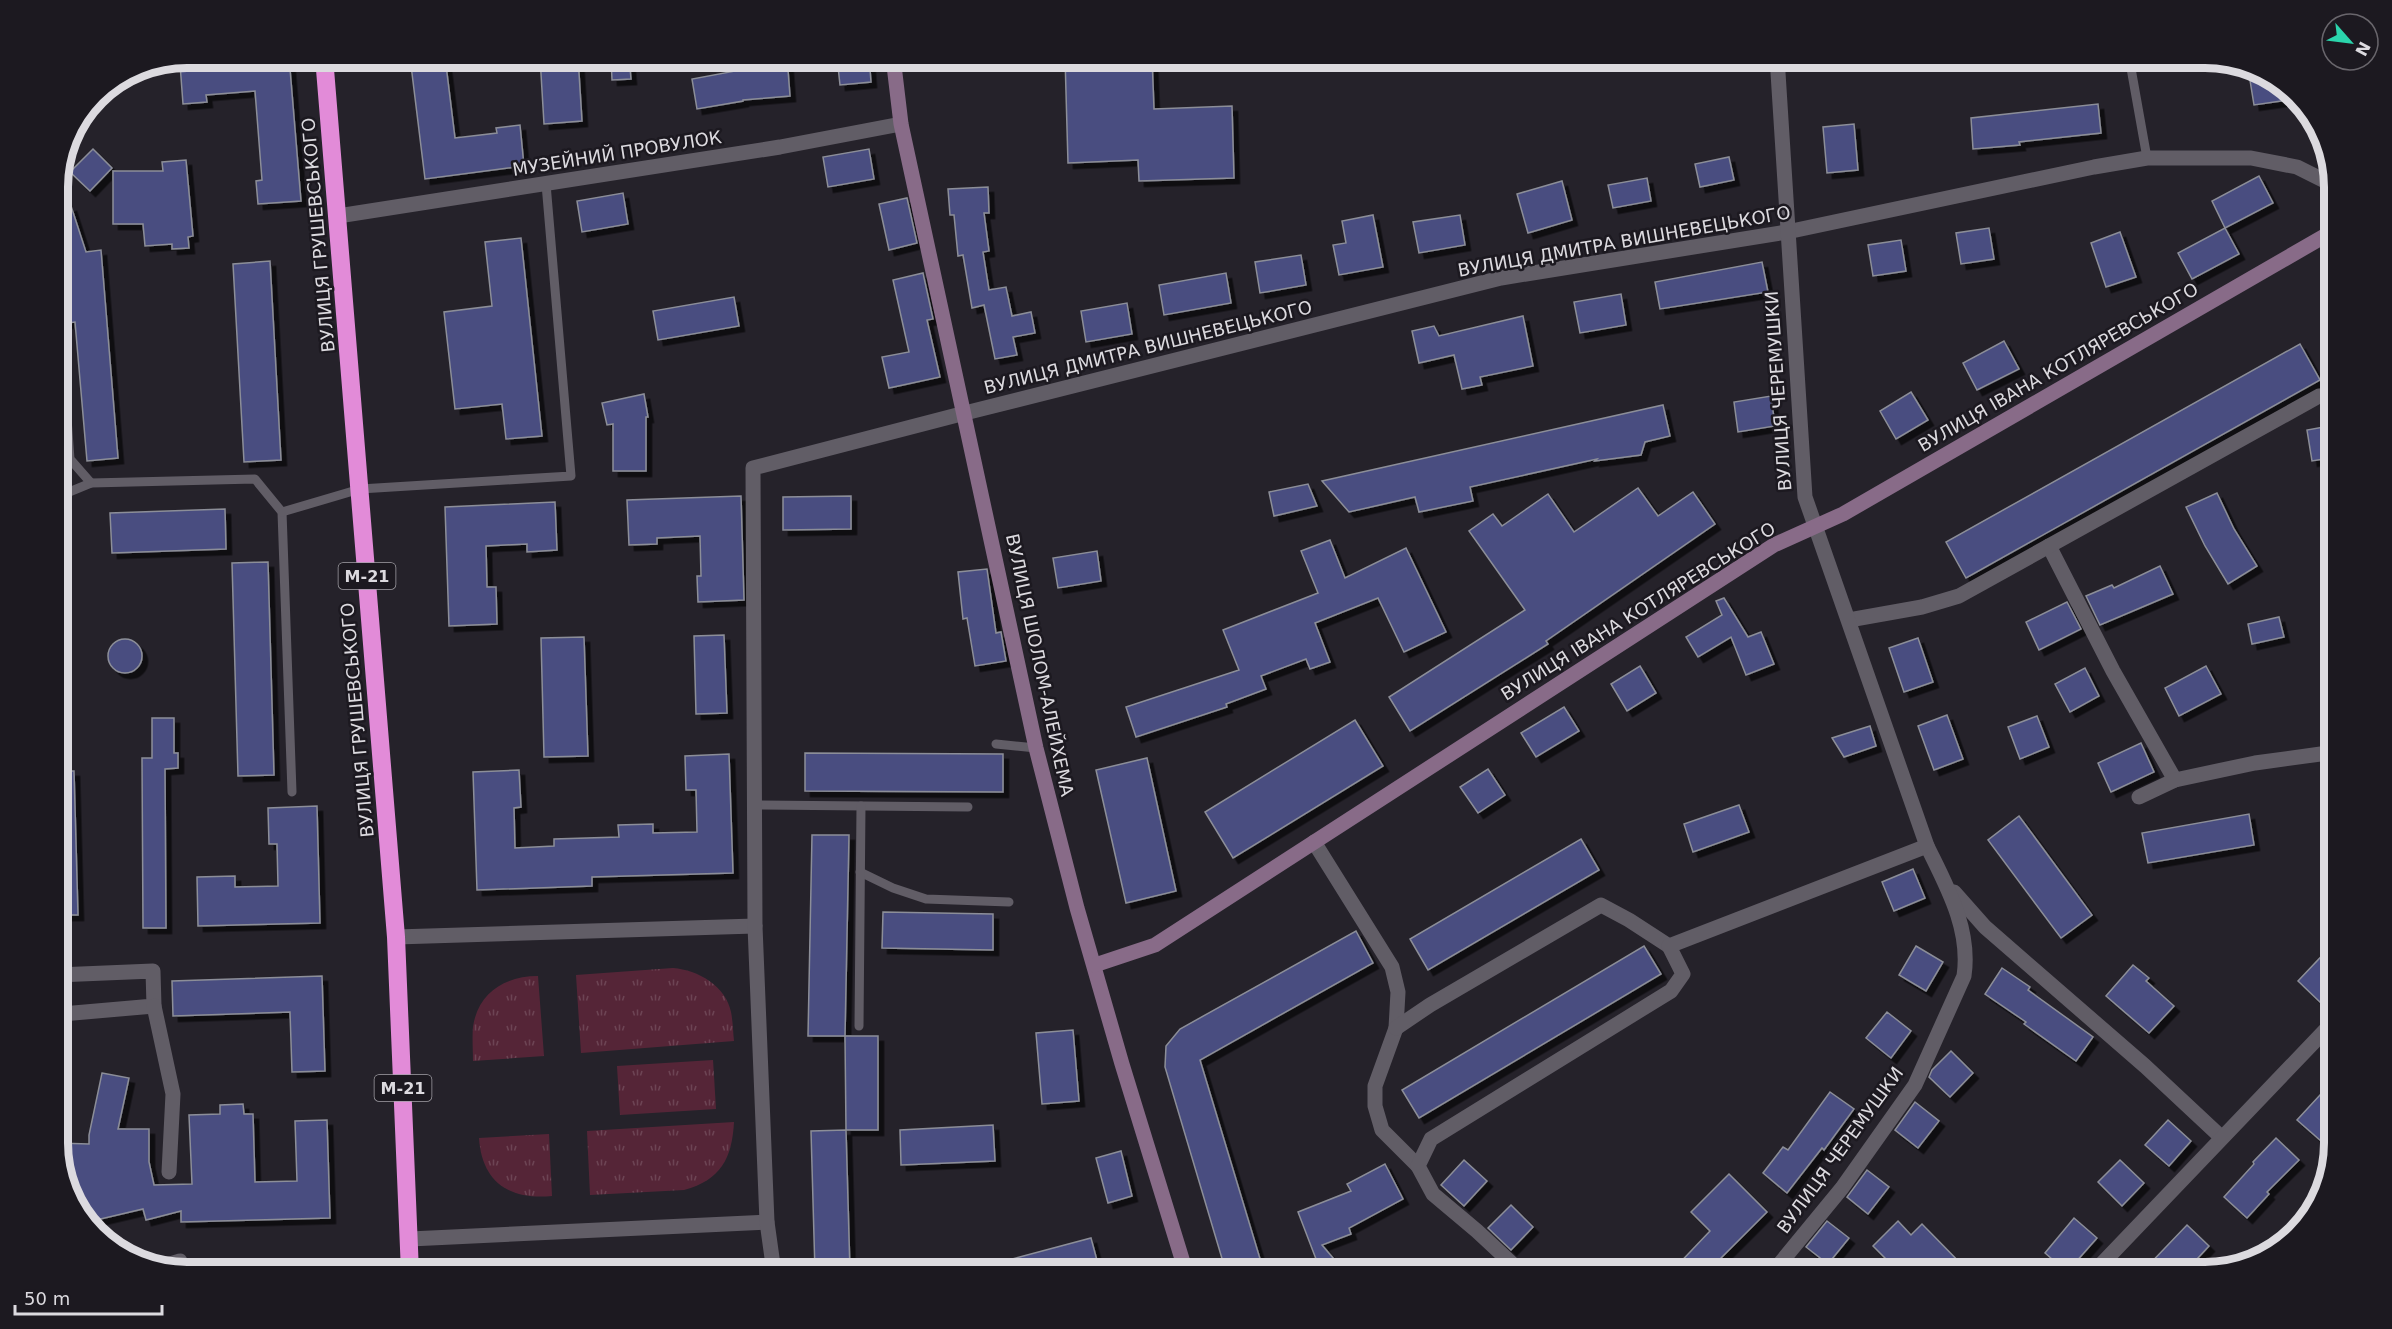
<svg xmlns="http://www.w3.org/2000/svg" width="2392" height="1329" viewBox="0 0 2392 1329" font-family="'DejaVu Sans',sans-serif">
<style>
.grass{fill:url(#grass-tufts)}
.building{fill:#484d80;stroke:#8c8e98;stroke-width:1.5;filter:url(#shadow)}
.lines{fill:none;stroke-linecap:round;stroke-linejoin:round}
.lane{stroke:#615d66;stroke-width:9}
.street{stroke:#615d66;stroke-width:15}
.secondary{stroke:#886b88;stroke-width:15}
.highway{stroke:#e28bd8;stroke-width:18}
.labels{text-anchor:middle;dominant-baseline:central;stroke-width:5;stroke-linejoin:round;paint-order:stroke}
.shield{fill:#1c1920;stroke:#a2a0a6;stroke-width:1.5}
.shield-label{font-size:16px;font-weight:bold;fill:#dcdadf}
.street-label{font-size:18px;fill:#dcdadf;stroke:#1c1920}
.rim{fill:none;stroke:#dcdadf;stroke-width:8}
</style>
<defs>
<pattern id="grass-tufts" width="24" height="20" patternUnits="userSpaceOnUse" patternTransform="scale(1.5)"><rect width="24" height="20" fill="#552537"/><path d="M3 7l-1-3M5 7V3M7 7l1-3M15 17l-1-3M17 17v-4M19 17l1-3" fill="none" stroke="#6d4454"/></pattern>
<filter id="shadow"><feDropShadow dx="5.5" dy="5.5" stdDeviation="0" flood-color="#0009"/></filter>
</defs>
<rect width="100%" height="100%" fill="#25222a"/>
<g class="grass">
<path d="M 673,968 C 698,970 726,986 731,1012 C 733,1022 733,1032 734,1041 L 581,1053 L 576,975 Z"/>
<path d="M 538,976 L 544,1056 L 473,1061 C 473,1050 472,1038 473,1027 C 478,992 506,976 538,976 Z"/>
<polygon points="713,1060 716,1109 620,1115 617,1066"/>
<path d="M 734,1122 C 732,1158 721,1180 684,1190 L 590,1195 L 587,1131 Z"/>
<path d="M 549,1134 L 552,1196 C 510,1200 482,1183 479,1138 Z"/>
</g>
<g class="building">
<polygon points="259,57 289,57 301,201 258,204 256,181 262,180 255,91 206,95 207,102 183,104 180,64"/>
<polygon points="410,57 445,57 455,138 497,133 496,128 520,125 524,166 425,179"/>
<polygon points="540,57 578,57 582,121 544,124"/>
<polygon points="611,57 629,57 631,79 612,80"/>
<polygon points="756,57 787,57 790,96 743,100 743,101 697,109 692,79 757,67"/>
<polygon points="837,57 869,57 871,82 840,85"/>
<polygon points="1065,57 1152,57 1154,109 1232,106 1234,178 1139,181 1138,160 1068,163"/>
<polygon points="2261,72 2270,74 2286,90 2288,100 2254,105 2249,74"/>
<polygon points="2098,104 2101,133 2019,142 2020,145 1973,149 1971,118"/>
<polygon points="1854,124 1858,170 1827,173 1823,127"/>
<polygon points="93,149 112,168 90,191 70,172"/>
<polygon points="869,149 874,179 828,187 823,157"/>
<polygon points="1729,157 1734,180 1700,187 1695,164"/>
<polygon points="186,160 193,236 188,237 189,248 172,249 172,244 145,246 143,224 113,224 113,171 163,171 162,162"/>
<polygon points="2259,176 2273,203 2225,228 2212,201"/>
<polygon points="1647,178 1651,201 1613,208 1608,185"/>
<polygon points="1562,181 1572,220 1528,233 1517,194"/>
<polygon points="988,187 989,213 984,213 989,251 983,252 989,290 1006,287 1012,316 1031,312 1035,333 1013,337 1017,355 995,359 984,305 972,308 963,255 958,256 954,215 950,215 948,189"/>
<polygon points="623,193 628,224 582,232 577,201"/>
<polygon points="907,198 917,243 889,250 879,204"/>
<polygon points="71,206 86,252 101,250 118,458 87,461 75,322 67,323 64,282 57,275 57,211"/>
<polygon points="1373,215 1383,267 1339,275 1333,245 1346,243 1342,221"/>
<polygon points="1460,215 1465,245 1419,253 1413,222"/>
<polygon points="1989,228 1994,259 1961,264 1956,233"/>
<polygon points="2225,228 2239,254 2192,279 2178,253"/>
<polygon points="2120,232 2136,277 2106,287 2091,243"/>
<polygon points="521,238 542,436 506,439 502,404 455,409 444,312 492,306 485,242"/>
<polygon points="1901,240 1906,271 1873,276 1868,245"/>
<polygon points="1301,255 1306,285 1260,293 1255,262"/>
<polygon points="270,261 281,460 244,462 233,264"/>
<polygon points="1762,262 1768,292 1660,309 1655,282"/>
<polygon points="923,273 933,319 927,320 940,377 889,388 882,357 909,352 893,280"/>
<polygon points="1226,273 1231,303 1164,315 1159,285"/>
<polygon points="1621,294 1626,325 1580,333 1574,302"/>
<polygon points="734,297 739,326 658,340 653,311"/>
<polygon points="1127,303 1132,334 1086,342 1081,311"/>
<polygon points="1523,316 1533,366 1480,377 1482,385 1462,389 1454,355 1419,363 1412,331 1434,326 1439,336"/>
<polygon points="2004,341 2019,369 1977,390 1963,363"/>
<polygon points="2300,344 2320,380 1966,578 1946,542"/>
<polygon points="1911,392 1928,420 1896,439 1880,411"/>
<polygon points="644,394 648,417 646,417 646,471 613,471 613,424 607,425 602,403"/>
<polygon points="1771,396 1775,426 1738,432 1734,402"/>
<polygon points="1663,405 1670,436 1645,442 1641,455 1595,461 1597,459 1470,487 1473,501 1419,512 1415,497 1349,512 1322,481"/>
<polygon points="2335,425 2335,457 2312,461 2307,430"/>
<polygon points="1308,484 1317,506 1274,516 1269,492"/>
<polygon points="1638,488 1658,516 1693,492 1715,524 1546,641 1548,644 1410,731 1389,697 1525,610 1469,531 1493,514 1502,526 1548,494 1574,532"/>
<polygon points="2217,493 2234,529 2257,566 2228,584 2205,546 2186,507"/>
<polygon points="741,496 744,600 698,602 697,576 701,576 700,536 657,538 657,544 629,545 627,500"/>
<polygon points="851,496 851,529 783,530 783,497"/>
<polygon points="555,502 557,550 527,552 527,544 486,546 487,587 496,587 497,624 449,626 445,507"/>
<polygon points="225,509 226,549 112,553 110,513"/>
<polygon points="1330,540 1345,578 1406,548 1446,632 1404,652 1378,598 1315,623 1330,662 1310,669 1306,659 1261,676 1266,689 1226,704 1227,707 1136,737 1126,707 1239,670 1223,630 1318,593 1301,551"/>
<polygon points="1097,551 1101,581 1058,588 1053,558"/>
<polygon points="268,562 274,775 238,776 232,563"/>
<polygon points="2160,566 2173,594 2100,625 2086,596 2112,585 2114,588"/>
<polygon points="987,569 996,633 1001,632 1006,661 975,666 967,618 963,619 958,572"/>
<polygon points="1724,598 1748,637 1761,632 1774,664 1746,675 1731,637 1698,657 1686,637 1722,615 1716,601"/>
<polygon points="2067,602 2081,629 2039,650 2026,622"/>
<polygon points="2279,617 2284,637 2252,644 2248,624"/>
<polygon points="724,635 727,713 696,714 694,636"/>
<polygon points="584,637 588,756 544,757 541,638"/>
<polygon points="1918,638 1933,682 1904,692 1889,648"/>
<circle cx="125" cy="656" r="17"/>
<polygon points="1640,666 1656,693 1627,711 1611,684"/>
<polygon points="2206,666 2221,694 2179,716 2165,688"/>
<polygon points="2085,668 2099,696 2070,712 2055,684"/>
<polygon points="1564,707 1579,731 1536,757 1521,733"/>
<polygon points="1947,715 1963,759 1934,770 1918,726"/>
<polygon points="2037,716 2049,747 2020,759 2008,727"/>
<polygon points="152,718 174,718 174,753 178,753 178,768 165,769 166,928 143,928 142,758 152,758"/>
<polygon points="1355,720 1383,766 1233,858 1205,812"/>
<polygon points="1870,726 1876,746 1844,757 1832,738"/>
<polygon points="2141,743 2154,772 2111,792 2098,763"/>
<polygon points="805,753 1003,754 1003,792 805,791"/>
<polygon points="729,754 733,873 592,877 592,886 477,890 473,772 519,770 521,807 514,808 515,848 554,846 554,839 619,837 618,825 653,824 653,833 697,832 696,790 686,790 685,756"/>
<polygon points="1147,758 1176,891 1126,903 1096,770"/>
<polygon points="1488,769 1505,795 1478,813 1460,787"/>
<polygon points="57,771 74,771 78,915 57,915"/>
<polygon points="1739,805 1749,832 1693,852 1684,824"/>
<polygon points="317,806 320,923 198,926 197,877 235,876 235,887 278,886 277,844 269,844 268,808"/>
<polygon points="2249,814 2254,845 2148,863 2142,833"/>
<polygon points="2019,816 2092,915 2061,938 1988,840"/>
<polygon points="812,835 849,835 845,1036 808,1036"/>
<polygon points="1581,839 1599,870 1428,970 1410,939"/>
<polygon points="1913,869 1925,898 1894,911 1882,882"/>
<polygon points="883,912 993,914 993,950 882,948"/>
<polygon points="1356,931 1373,963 1200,1060 1264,1272 1226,1272 1165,1067 1166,1046 1180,1029"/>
<polygon points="2335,942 2335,989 2321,1003 2298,981"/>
<polygon points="1644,946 1661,974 1419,1118 1402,1090"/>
<polygon points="1916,946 1943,962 1926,991 1899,975"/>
<polygon points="2133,965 2149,978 2146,981 2174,1006 2149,1033 2106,996"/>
<polygon points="2002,968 2030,987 2028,990 2093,1037 2076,1061 2024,1024 2026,1022 1985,994"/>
<polygon points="322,976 325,1071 292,1072 290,1012 173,1016 172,981"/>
<polygon points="1887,1012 1911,1031 1891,1058 1866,1038"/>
<polygon points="1073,1030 1079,1101 1042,1104 1036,1033"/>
<polygon points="845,1036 878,1036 878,1130 846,1130"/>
<polygon points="1951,1051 1973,1073 1950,1097 1929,1077 1932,1070"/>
<polygon points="102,1073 129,1078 118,1129 149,1129 149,1162 154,1185 192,1184 189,1115 220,1114 220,1105 243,1104 244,1114 253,1114 255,1182 297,1181 295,1121 327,1120 330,1218 181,1222 181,1211 146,1220 143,1209 88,1222 79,1214 57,1150 57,1143 89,1144 89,1135"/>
<polygon points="1830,1092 1854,1109 1824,1150 1822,1148 1787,1193 1763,1173 1783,1147 1788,1150"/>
<polygon points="2320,1095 2335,1108 2335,1125 2321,1141 2297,1120"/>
<polygon points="1915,1102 1939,1121 1918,1148 1895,1130"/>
<polygon points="2168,1120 2191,1141 2169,1166 2145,1145"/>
<polygon points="993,1125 995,1161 901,1165 900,1130"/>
<polygon points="846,1130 850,1272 815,1272 811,1131"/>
<polygon points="2276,1138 2299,1160 2267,1192 2269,1194 2247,1218 2224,1197 2254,1164 2253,1162"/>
<polygon points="1121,1151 1132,1196 1108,1203 1096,1158"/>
<polygon points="1464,1160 1487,1181 1464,1206 1441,1185"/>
<polygon points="2120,1160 2144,1183 2122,1206 2098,1182"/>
<polygon points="1385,1164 1403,1199 1349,1228 1351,1234 1322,1245 1345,1272 1321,1272 1298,1212 1351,1191 1347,1184"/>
<polygon points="1867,1170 1889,1187 1868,1214 1847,1197"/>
<polygon points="1729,1174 1767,1212 1707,1272 1671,1272 1710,1231 1691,1212"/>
<polygon points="1511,1205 1533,1227 1511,1250 1488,1228"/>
<polygon points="2074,1218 2097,1238 2067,1272 2045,1253"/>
<polygon points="1827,1221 1849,1238 1828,1264 1806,1247"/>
<polygon points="1898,1221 1911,1235 1922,1224 1969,1272 1919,1272 1906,1259 1896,1269 1873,1246"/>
<polygon points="2187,1225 2209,1246 2185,1272 2142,1272"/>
<polygon points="1091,1238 1099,1268 1084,1272 1016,1272 1012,1259"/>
</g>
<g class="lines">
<g class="lane">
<polyline points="2129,57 2147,158"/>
<polyline points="57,282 70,459 91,483"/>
<polyline points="57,497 91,483 255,479 282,512 292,792"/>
<polyline points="282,512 360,489 571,476 546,184"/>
<polyline points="996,744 1036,748"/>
<polyline points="755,805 968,807"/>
<polyline points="860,872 893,888 926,899 1009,902"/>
<polyline points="859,1026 861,806"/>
</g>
<g class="street">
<polyline points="2327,155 2335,221"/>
<polyline points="338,216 780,147 901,124"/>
<polyline points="2049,546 2113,671 2175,780"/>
<polyline points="1849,620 1922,607 1959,596 2319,396 2335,395"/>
<polyline points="2139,797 2175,780 2255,763 2335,752"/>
<polyline points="1314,842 1392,967 1398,992 1396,1028 1375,1086 1375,1106 1382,1130 1418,1166"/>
<polyline points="1954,892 1985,927 2145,1066 2221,1137"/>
<polyline points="396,937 755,926"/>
<polyline points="57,975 153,971 154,1006 62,1014"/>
<polyline points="57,989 62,1014 58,1021"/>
<polyline points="154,1006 173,1094 169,1172"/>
<polyline points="1396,1028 1430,1005 1601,905 1629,920 1669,946"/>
<polyline points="410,1239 767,1222"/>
<polyline points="164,1266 180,1261 186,1272"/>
<polyline points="774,1272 767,1222 755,926 753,468 965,413 1501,278 1787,232 2094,167 2147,158 2251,158 2297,167 2331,184"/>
<polyline points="1521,1272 1477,1231 1433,1194 1418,1166 1431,1139 1671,991 1683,974 1669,946 1927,846"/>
<path d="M 1773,1272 L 1842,1188 L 1915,1085 L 1964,976 C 1971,929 1947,887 1927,846 L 1805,497 L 1777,57"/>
<polyline points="2094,1272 2335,1020"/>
</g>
<g class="secondary">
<polyline points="893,57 901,124 1036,748 1077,908 1122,1064 1186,1272"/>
<polyline points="1095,965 1155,945 1774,545 1843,514 2335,230"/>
</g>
<polyline class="highway" points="324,57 396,937 410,1272"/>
</g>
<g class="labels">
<g class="shield">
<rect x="338.5" y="563" width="57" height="26" rx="4.5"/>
<rect x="374.5" y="1075" width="57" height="26" rx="4.5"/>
</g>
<g class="shield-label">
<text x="367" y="576">М-21</text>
<text x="403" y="1088">М-21</text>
</g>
<g class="street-label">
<text transform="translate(617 153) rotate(-9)">МУЗЕЙНИЙ ПРОВУЛОК</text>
<text transform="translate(318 235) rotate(-95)">ВУЛИЦЯ ГРУШЕВСЬКОГО</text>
<text transform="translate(1624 241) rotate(-10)">ВУЛИЦЯ ДМИТРА ВИШНЕВЕЦЬКОГО</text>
<text transform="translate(1148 347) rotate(-14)">ВУЛИЦЯ ДМИТРА ВИШНЕВЕЦЬКОГО</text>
<text transform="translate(2058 367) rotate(-30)">ВУЛИЦЯ ІВАНА КОТЛЯРЕВСЬКОГО</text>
<text transform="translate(1778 391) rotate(-94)">ВУЛИЦЯ ЧЕРЕМУШКИ</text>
<text transform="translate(1638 611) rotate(-32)">ВУЛИЦЯ ІВАНА КОТЛЯРЕВСЬКОГО</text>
<text transform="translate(1040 665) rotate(78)">ВУЛИЦЯ ШОЛОМ-АЛЕЙХЕМА</text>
<text transform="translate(357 720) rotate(-95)">ВУЛИЦЯ ГРУШЕВСЬКОГО</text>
<text transform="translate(1840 1150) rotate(-54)">ВУЛИЦЯ ЧЕРЕМУШКИ</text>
</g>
</g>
<path d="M0 0H2392V1329H0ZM187 68H2205A119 119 0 0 1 2324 187V1143A119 119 0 0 1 2205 1262H187A119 119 0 0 1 68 1143V187A119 119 0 0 1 187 68Z" fill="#1c1920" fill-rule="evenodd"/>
<path class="rim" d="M187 68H2205A119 119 0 0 1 2324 187V1143A119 119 0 0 1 2205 1262H187A119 119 0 0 1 68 1143V187A119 119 0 0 1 187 68Z"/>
<g transform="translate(2350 42) rotate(118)"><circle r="28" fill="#1c1920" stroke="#69666c" stroke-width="1.5"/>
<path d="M0-4.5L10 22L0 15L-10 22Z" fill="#2bd5ac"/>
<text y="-9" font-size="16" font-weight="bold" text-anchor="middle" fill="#dcdadf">N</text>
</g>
<path d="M15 1305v9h147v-9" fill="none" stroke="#dcdadf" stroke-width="3"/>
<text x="24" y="1305" font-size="18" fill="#dcdadf" stroke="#1c1920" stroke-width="4.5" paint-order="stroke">50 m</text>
</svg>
